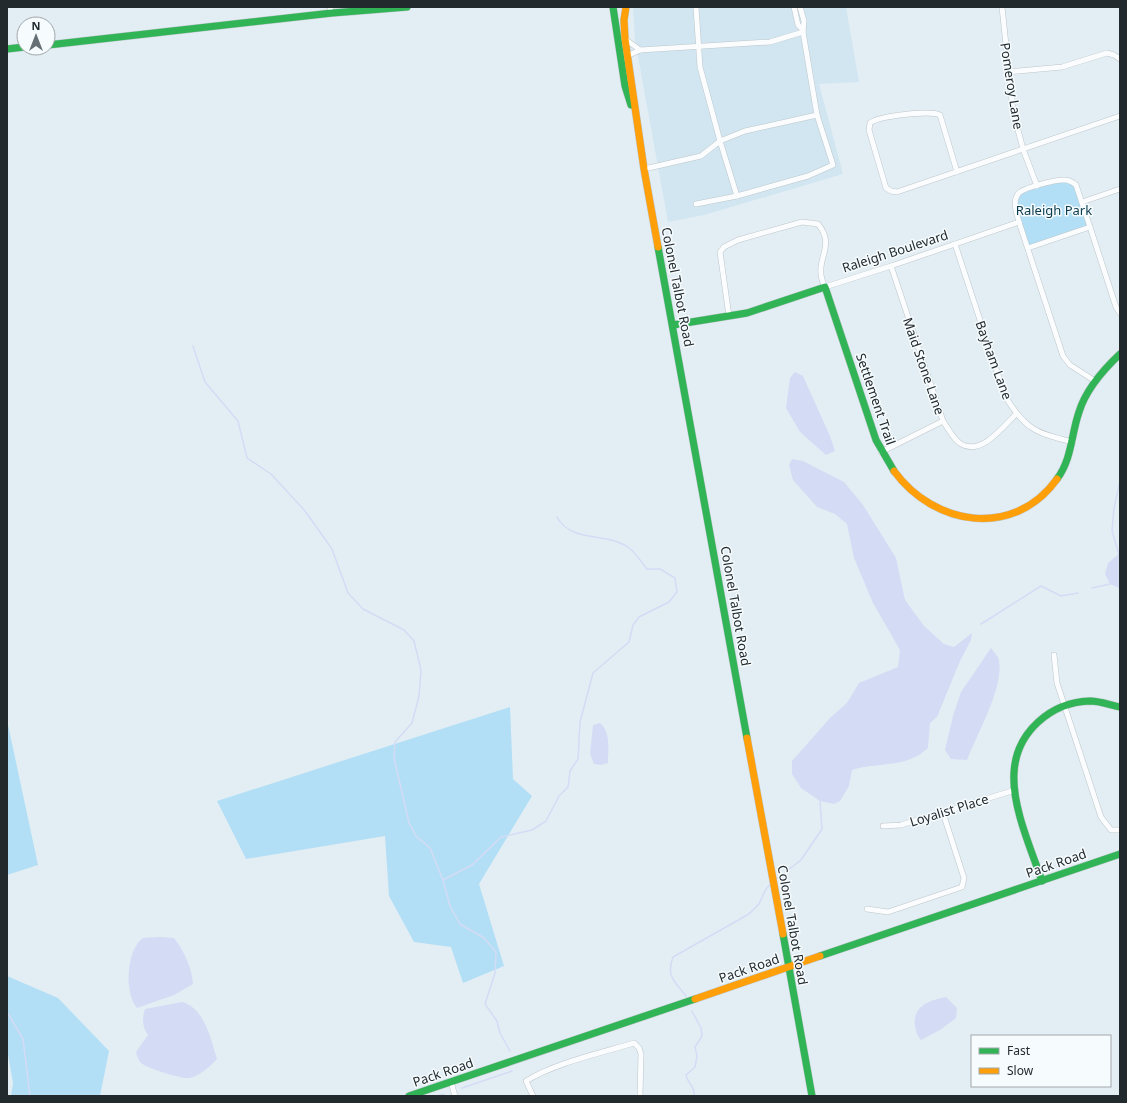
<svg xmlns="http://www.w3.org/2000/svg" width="1127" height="1103" viewBox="0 0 1127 1103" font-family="'Noto Sans',sans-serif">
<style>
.built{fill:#d1e6f1}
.green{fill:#b2dff5}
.water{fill:#d4dbf5}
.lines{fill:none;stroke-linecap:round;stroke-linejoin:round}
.stream{stroke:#d4dbf5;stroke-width:1.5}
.street-casing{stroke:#bdc6cb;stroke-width:6}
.fast-casing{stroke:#bdc6cb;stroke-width:8}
.slow-casing{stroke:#bdc6cb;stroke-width:8}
.street{stroke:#fbfcfd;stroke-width:5}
.fast{stroke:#30b455;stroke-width:7}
.slow{stroke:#ff9f0a;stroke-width:7}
.labels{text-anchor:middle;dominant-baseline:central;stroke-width:3;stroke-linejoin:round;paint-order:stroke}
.street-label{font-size:13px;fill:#222a2e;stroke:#f6fbfd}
.park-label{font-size:13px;fill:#0a3a4d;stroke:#f6fbfd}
</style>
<rect width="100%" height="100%" fill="#e3eef4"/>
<polygon class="built" points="633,7 846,7 859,82 819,84 843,174 704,215 668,222 635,40"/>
<g class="green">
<polygon points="1059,180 1076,185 1090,227 1028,248 1015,202 1017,195"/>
<polygon points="510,707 513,779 532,796 479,884 504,966 463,983 451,947 414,942 389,896 385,836 246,859 217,801"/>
<polygon points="7,720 38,865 7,875"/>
<polygon points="7,976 58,998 109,1051 100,1096 11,1096 13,1083 7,1049"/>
</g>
<g class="water">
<polygon points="795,372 803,376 830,436 835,451 826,455 800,432 786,408 790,378"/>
<path d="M 792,459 L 803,461 L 844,482 L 863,505 L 896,558 L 905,600 L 924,626 L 944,644 L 954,647 L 972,633 L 971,640 L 960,661 L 937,717 L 930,723 L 928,748 C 924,751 920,755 915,757 C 895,767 872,763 852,770 L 849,786 L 840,801 L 834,804 L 820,801 L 801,788 L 792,774 L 792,761 L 831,717 L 847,703 L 859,683 L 898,667 L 900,650 L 873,603 L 854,558 L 847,524 L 835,514 L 817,507 L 793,480 L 789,465 Z"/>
<polygon points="1120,553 1120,588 1119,588 1110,584 1105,574 1108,563"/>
<path d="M 991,648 C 994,652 999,657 999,661 C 1004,687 977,734 967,760 L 951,759 L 945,750 L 953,716 L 961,692 Z"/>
<path d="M 600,723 C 611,732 608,750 608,763 L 601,765 L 594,764 L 590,754 L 593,725 Z"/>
<path d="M 160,937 L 174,938 C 184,951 192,968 193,984 L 174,995 L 137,1008 C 124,993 126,950 143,938 Z"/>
<path d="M 946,997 L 957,1008 L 956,1018 L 940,1030 L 921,1040 C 917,1036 916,1031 915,1026 C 912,1006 930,1000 946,997 Z"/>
<path d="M 182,1002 C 205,1008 211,1040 217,1059 C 211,1066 198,1077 189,1078 C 181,1079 151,1069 144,1065 C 139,1062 137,1057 136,1052 L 148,1035 C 142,1027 142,1018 145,1009 Z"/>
</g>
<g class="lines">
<g class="stream">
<polyline points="193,346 205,382 238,421 247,458 271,474 305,511 332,549 348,593 363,609 404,630 414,641 421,670 419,696 412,723 395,742 394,758 409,823 416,836 430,848 443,880 450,906 460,924 484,938 496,952 495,973 485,1004 497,1021 500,1033 510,1051"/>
<polyline points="1119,554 1112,531 1114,508 1120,481"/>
<polyline points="1092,588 1110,584"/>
<polyline points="981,624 1041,586 1061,596 1078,593"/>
<path d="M 443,880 L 472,865 L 501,837 L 532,830 L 546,821 L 559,796 L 568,787 L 570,771 L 578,759 L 580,722 L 593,673 L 629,642 L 633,625 L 639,617 L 669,602 L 677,592 L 675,578 L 660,569 L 647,569 C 641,562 636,553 629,548 C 606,531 572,544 557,517"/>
<polyline points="775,880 801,860 822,829 820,801"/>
<path d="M 686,996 C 674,980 666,977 673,957 L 749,914 L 759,904 L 766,889 L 771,884"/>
<path d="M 692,1011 L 701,1028 L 702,1036 L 695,1047 L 697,1056 L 695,1067 L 686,1075 C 687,1083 696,1087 694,1096"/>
<polyline points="7,1012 23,1039 30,1096"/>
<polyline points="462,1088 512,1071"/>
<polyline points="437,1096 444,1094"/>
</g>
<defs>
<g id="street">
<polyline points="330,7 332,13"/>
<polyline points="696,7 700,67 720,141 745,131 817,115 803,32"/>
<polyline points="794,7 798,25 803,30"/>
<polyline points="1002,7 1013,111 1023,149 1037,186"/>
<polyline points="625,39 640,50"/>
<polyline points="627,56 640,50 770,42 803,32 804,21 800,7"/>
<polyline points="1008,72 1062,67 1107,53 1114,55 1120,59"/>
<polyline points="644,169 701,156 720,141 737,196 808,176 833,165 817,115"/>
<path d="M 957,172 L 940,115 C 930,110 879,116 870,123 L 869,130 L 886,188 L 891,191 L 897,192 L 1120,116"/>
<polyline points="1082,202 1120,189"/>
<polyline points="696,204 737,196"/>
<polyline points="1090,227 1116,307 1120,313"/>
<path d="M 955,244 L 1005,396 C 1025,429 1035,433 1073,442"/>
<path d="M 1028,248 L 1090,227 L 1076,185 C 1072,182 1070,180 1065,180 C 1057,179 1022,188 1018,194 C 1012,202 1017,214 1019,222 L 1063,356 L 1070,365 L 1095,381"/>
<path d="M 891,266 L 943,421 C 948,428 953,439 961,444 C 981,456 1003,427 1016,414"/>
<path d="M 729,316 L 720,252 L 724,247 L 738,240 L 802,222 L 818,224 C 838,248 811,260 825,287 L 891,266 L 1019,222"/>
<polyline points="881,452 943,421"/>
<polyline points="1054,655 1057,683 1101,817 1111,830 1120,830"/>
<polyline points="883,826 901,825 1015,790"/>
<polyline points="867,909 888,912 962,887 964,878 943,813"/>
<polyline points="451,1082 455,1096"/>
<path d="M 533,1096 L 526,1081 C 555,1063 601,1053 634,1043 L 639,1048 L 641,1054 L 640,1096"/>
</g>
<g id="fast">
<polyline points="613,7 625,86 631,105"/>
<polyline points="48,45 332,13 407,7"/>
<polyline points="7,49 24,47"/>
<polyline points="658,247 747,738"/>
<polyline points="673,325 747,313 825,287 876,440 894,471"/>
<path d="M 1057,479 C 1072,459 1071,435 1079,412 C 1086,389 1103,370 1120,354"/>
<path d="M 1042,881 C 1031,849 1012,807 1014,773 C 1016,732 1051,702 1090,701 C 1100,701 1110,705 1120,707"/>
<polyline points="783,934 812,1096"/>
<polyline points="820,956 1120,854"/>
<polyline points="409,1096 695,999"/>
</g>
<g id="slow">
<polyline points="626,7 624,20 625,39 644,169 658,247"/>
<path d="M 894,471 C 934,526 1014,539 1057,479"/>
<polyline points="747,738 783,934"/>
<polyline points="695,999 820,956"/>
</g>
</defs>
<use href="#street" class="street-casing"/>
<use href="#fast" class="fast-casing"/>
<use href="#slow" class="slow-casing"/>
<use href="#street" class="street"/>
<use href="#fast" class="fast"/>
<use href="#slow" class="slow"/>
</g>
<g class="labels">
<g class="street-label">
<text transform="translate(1012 86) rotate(81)">Pomeroy Lane</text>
<text transform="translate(895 251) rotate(-18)">Raleigh Boulevard</text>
<text transform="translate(678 287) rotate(79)">Colonel Talbot Road</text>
<text transform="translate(994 360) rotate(70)">Bayham Lane</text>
<text transform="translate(924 366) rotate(71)">Maid Stone Lane</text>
<text transform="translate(876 399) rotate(71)">Settlement Trail</text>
<text transform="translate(736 606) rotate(80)">Colonel Talbot Road</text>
<text transform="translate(949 810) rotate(-17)">Loyalist Place</text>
<text transform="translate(1056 863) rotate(-19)">Pack Road</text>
<text transform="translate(793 925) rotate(80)">Colonel Talbot Road</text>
<text transform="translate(749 968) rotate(-19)">Pack Road</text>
<text transform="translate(443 1072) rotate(-19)">Pack Road</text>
</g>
<g class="park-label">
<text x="1054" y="210">Raleigh Park</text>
</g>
</g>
<rect width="1127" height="1103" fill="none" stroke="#222a2e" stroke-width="16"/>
<rect x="971" y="1035" width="140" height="52" fill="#f6fbfd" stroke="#a1a7aa"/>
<rect x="979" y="1048" width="20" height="6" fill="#30b455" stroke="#a1a7aa"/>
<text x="1007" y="1055" font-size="12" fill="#222a2e">Fast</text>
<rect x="979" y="1068" width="20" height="6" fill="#ff9f0a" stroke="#a1a7aa"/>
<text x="1007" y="1075" font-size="12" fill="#222a2e">Slow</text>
<g transform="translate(36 36)"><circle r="19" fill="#f6fbfd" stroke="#a1a7aa"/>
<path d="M0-3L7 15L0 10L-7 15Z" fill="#666f73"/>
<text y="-6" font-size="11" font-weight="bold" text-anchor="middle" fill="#222a2e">N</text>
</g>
</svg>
